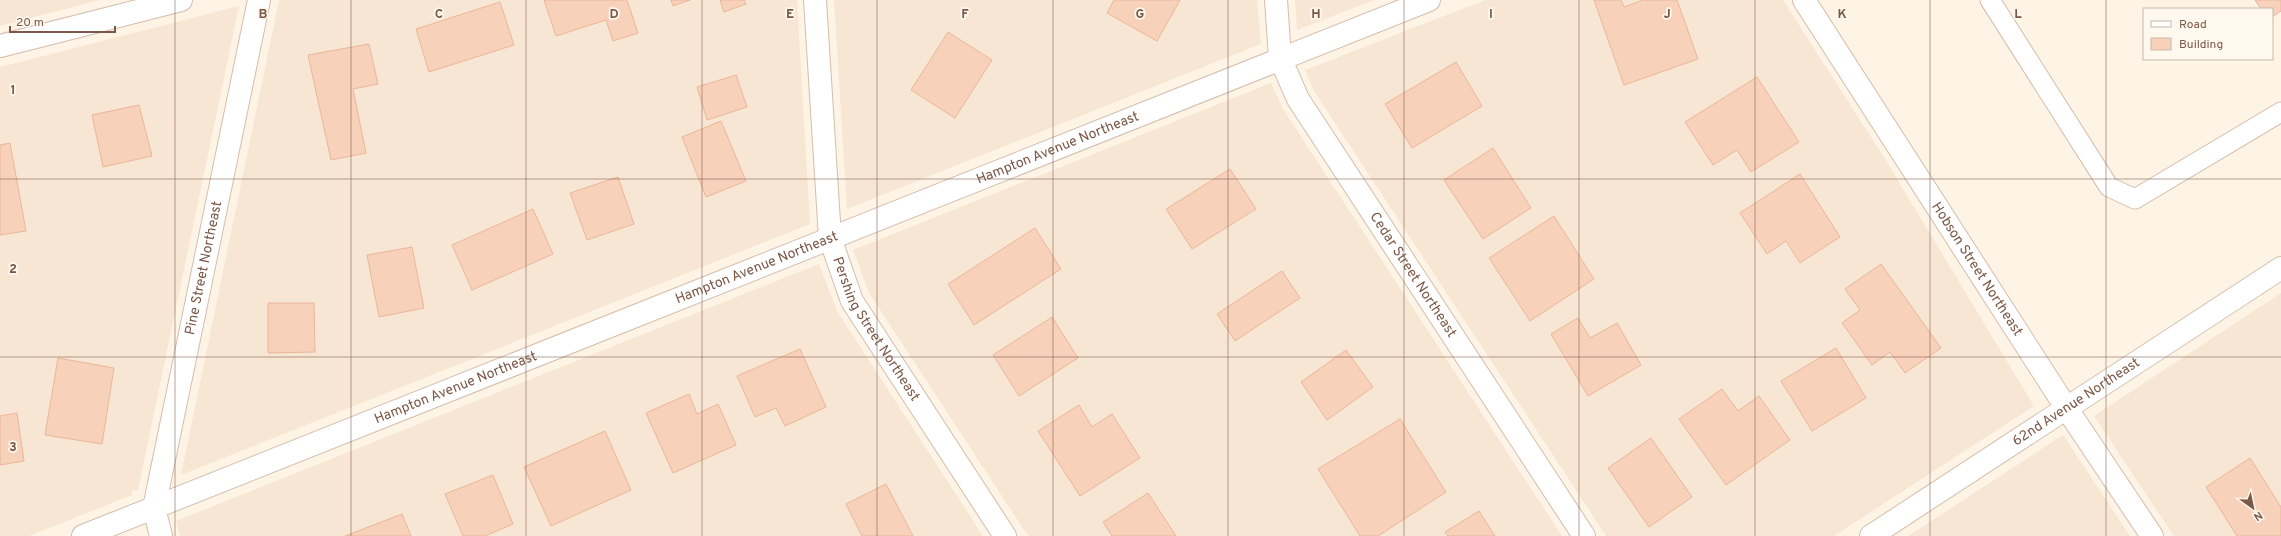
<svg xmlns="http://www.w3.org/2000/svg" width="2281" height="536" viewBox="0 0 2281 536" font-family="Overpass,sans-serif">
<style>
.residential{fill:#f7e6d3}
.building{fill:#f7d1ba;stroke:#ebb699}
.lines{fill:none;stroke-linecap:round;stroke-linejoin:round}
.service-casing{stroke:#d4bdad;stroke-width:21}
.minor-casing{stroke:#d4bdad;stroke-width:24}
.tertiary-casing{stroke:#d4bdad;stroke-width:24}
.service{stroke:#fff;stroke-width:19}
.minor{stroke:#fff;stroke-width:22}
.tertiary{stroke:#fff;stroke-width:22}
.grid{fill:none;stroke:#7b5847;stroke-width:1;stroke-opacity:0.55}
.labels{text-anchor:middle;dominant-baseline:central;stroke-width:3.5;stroke-linejoin:round;paint-order:stroke}
.street-label{font-size:14px;fill:#7b5847;stroke:#fff8ee}
.grid-label{font-size:13px;text-anchor:middle;font-weight:bold;fill:#7b5847;stroke:#fff8ee;stroke-width:3.5;stroke-linejoin:round;paint-order:stroke}
</style>
<rect width="100%" height="100%" fill="#fef4e6"/>
<g class="residential">
<polygon points="0,0 100,0 0,26"/>
<polygon points="279,0 797,0 810,224 181,475"/>
<polygon points="834,0 1257,0 1261,44 847,209"/>
<polygon points="1295,0 1374,0 1297,30"/>
<polygon points="1485,0 1783,0 1885,159 2034,406 1834,536 1606,536 1314,91 1305,70"/>
<polygon points="239,6 138,490 132,491 132,495 29,536 0,536 0,67"/>
<polygon points="1271,83 1283,109 1562,536 1028,536 869,293 853,250"/>
<polygon points="819,264 837,311 983,536 180,536 176,521"/>
<polygon points="2281,293 2281,536 2174,536 2094,416"/>
<polygon points="2063,435 2130,536 1908,536"/>
</g>
<g class="building">
<polygon points="544,0 627,0 638,33 613,41 606,20 556,36"/>
<polygon points="671,0 690,0 673,6"/>
<polygon points="720,0 744,0 746,4 724,12"/>
<polygon points="1114,0 1180,0 1157,41 1107,13"/>
<polygon points="1594,0 1621,0 1624,7 1643,0 1677,0 1698,59 1624,85"/>
<polygon points="2255,0 2281,0 2281,11 2272,17 2272,9 2261,9"/>
<polygon points="500,2 514,45 429,72 416,29"/>
<polygon points="948,32 992,60 955,118 911,90"/>
<polygon points="369,44 378,84 353,89 366,153 331,160 308,55"/>
<polygon points="1456,62 1482,106 1412,148 1385,104"/>
<polygon points="736,75 747,107 707,120 697,87"/>
<polygon points="1757,77 1799,142 1751,172 1737,150 1713,165 1685,122"/>
<polygon points="139,105 152,156 103,167 92,115"/>
<polygon points="721,121 746,181 706,197 682,137"/>
<polygon points="10,143 26,231 0,235 0,145"/>
<polygon points="1493,148 1531,208 1483,239 1444,180"/>
<polygon points="1230,169 1256,209 1192,249 1166,209"/>
<polygon points="1800,174 1840,237 1800,263 1786,241 1767,254 1740,213"/>
<polygon points="618,177 634,224 587,240 570,193"/>
<polygon points="533,209 553,254 472,290 452,245"/>
<polygon points="1554,216 1594,279 1530,321 1489,258"/>
<polygon points="1035,228 1061,269 974,325 948,284"/>
<polygon points="412,247 424,308 379,317 367,255"/>
<polygon points="1881,264 1941,348 1905,373 1890,352 1872,365 1842,323 1860,310 1845,289"/>
<polygon points="1282,271 1300,298 1235,341 1217,314"/>
<polygon points="268,303 314,303 315,352 268,353"/>
<polygon points="1052,317 1078,358 1019,396 993,355"/>
<polygon points="1578,318 1590,338 1617,323 1641,365 1588,396 1551,334"/>
<polygon points="1836,348 1866,398 1812,431 1781,381"/>
<polygon points="800,349 826,407 785,426 776,408 755,417 737,376"/>
<polygon points="1346,350 1373,387 1327,420 1301,382"/>
<polygon points="58,358 114,368 102,444 45,435"/>
<polygon points="1722,389 1738,411 1759,396 1790,440 1726,485 1679,419"/>
<polygon points="689,394 697,414 718,404 736,445 673,473 646,413"/>
<polygon points="1079,405 1092,427 1112,414 1140,458 1080,496 1038,431"/>
<polygon points="17,413 24,461 0,465 0,416"/>
<polygon points="1400,419 1446,492 1378,536 1360,536 1318,469"/>
<polygon points="605,431 631,490 551,526 524,467"/>
<polygon points="1651,438 1692,497 1649,527 1608,468"/>
<polygon points="2250,458 2281,507 2281,536 2237,536 2206,487"/>
<polygon points="493,475 513,524 485,536 463,536 445,494"/>
<polygon points="886,484 913,536 862,536 846,504"/>
<polygon points="1148,493 1176,536 1112,536 1103,522"/>
<polygon points="1479,511 1495,536 1448,536 1445,532"/>
<polygon points="402,514 411,536 345,536"/>
</g>
<g class="lines">
<defs>
<polyline id="service" points="1990,0 2109,187 2135,199 2281,112"/>
<g id="minor">
<path id="s1" d="M 815,0 L 830,238 L 852,301 L 1005,536"/>
<path id="s2" d="M 1276,0 L 1280,58 L 1298,99 L 1584,536"/>
<path id="s3" d="M 1804,0 L 2067,409 L 2152,536"/>
<polyline points="0,46 181,0"/>
<path id="s4" d="M 83,536 L 1429,0"/>
<path id="s5" d="M 161,536 L 154,508 L 259,0"/>
</g>
<g id="tertiary">
<path id="s6" d="M 1871,536 L 2281,268"/>
</g>
</defs>
<use href="#service" class="service-casing"/>
<use href="#minor" class="minor-casing"/>
<use href="#tertiary" class="tertiary-casing"/>
<use href="#service" class="service"/>
<use href="#minor" class="minor"/>
<use href="#tertiary" class="tertiary"/>
</g>
<path class="grid" d="M 175,0 L 175,536M 351,0 L 351,536M 526,0 L 526,536M 702,0 L 702,536M 877,0 L 877,536M 1053,0 L 1053,536M 1228,0 L 1228,536M 1404,0 L 1404,536M 1579,0 L 1579,536M 1755,0 L 1755,536M 1930,0 L 1930,536M 2106,0 L 2106,536M 0,179 L 2281,179M 0,357 L 2281,357"/>
<g class="labels">
<g class="street-label">
<text stroke="none"><textPath href="#s4" startOffset="1049">Hampton Avenue Northeast</textPath></text>
<text stroke="none"><textPath href="#s4" startOffset="725">Hampton Avenue Northeast</textPath></text>
<text stroke="none"><textPath href="#s5" startOffset="274">Pine Street Northeast</textPath></text>
<text stroke="none"><textPath href="#s3" startOffset="320">Hobson Street Northeast</textPath></text>
<text stroke="none"><textPath href="#s2" startOffset="313">Cedar Street Northeast</textPath></text>
<text stroke="none"><textPath href="#s1" startOffset="341">Pershing Street Northeast</textPath></text>
<text stroke="none"><textPath href="#s4" startOffset="401">Hampton Avenue Northeast</textPath></text>
<text stroke="none"><textPath href="#s6" startOffset="245">62nd Avenue Northeast</textPath></text>
</g>
</g>
<g class="grid-label">
<text x="263" y="18">B</text>
<text x="439" y="18">C</text>
<text x="614" y="18">D</text>
<text x="790" y="18">E</text>
<text x="965" y="18">F</text>
<text x="1140" y="18">G</text>
<text x="1316" y="18">H</text>
<text x="1491" y="18">I</text>
<text x="1667" y="18">J</text>
<text x="1842" y="18">K</text>
<text x="2018" y="18">L</text>
<text x="13" y="94">1</text>
<text x="13" y="273">2</text>
<text x="13" y="451">3</text>
</g>
<rect x="2143" y="8" width="130" height="52" fill="#fff8ee" stroke="#cab8ab"/>
<rect x="2151" y="21" width="20" height="6" fill="#ffffff" stroke="#cab8ab"/>
<text x="2179" y="28" font-size="12" fill="#7b5847">Road</text>
<rect x="2151" y="38" width="20" height="12" fill="#f7d1ba" stroke="#cab8ab"/>
<text x="2179" y="48" font-size="12" fill="#7b5847">Building</text>
<g transform="translate(2253 508) rotate(147)" stroke="#fff8ee" stroke-width="3" paint-order="stroke">
<path d="M0-3L7 15L0 10L-7 15Z" fill="#7b5847"/>
<text y="-6" font-size="11" font-weight="bold" text-anchor="middle" fill="#7b5847">N</text>
</g>
<path d="M10 26v6h105v-6" fill="none" stroke="#7b5847" stroke-width="2"/>
<text x="16" y="26" font-size="12" fill="#7b5847" stroke="#fff8ee" stroke-width="3" paint-order="stroke">20 m</text>
</svg>
